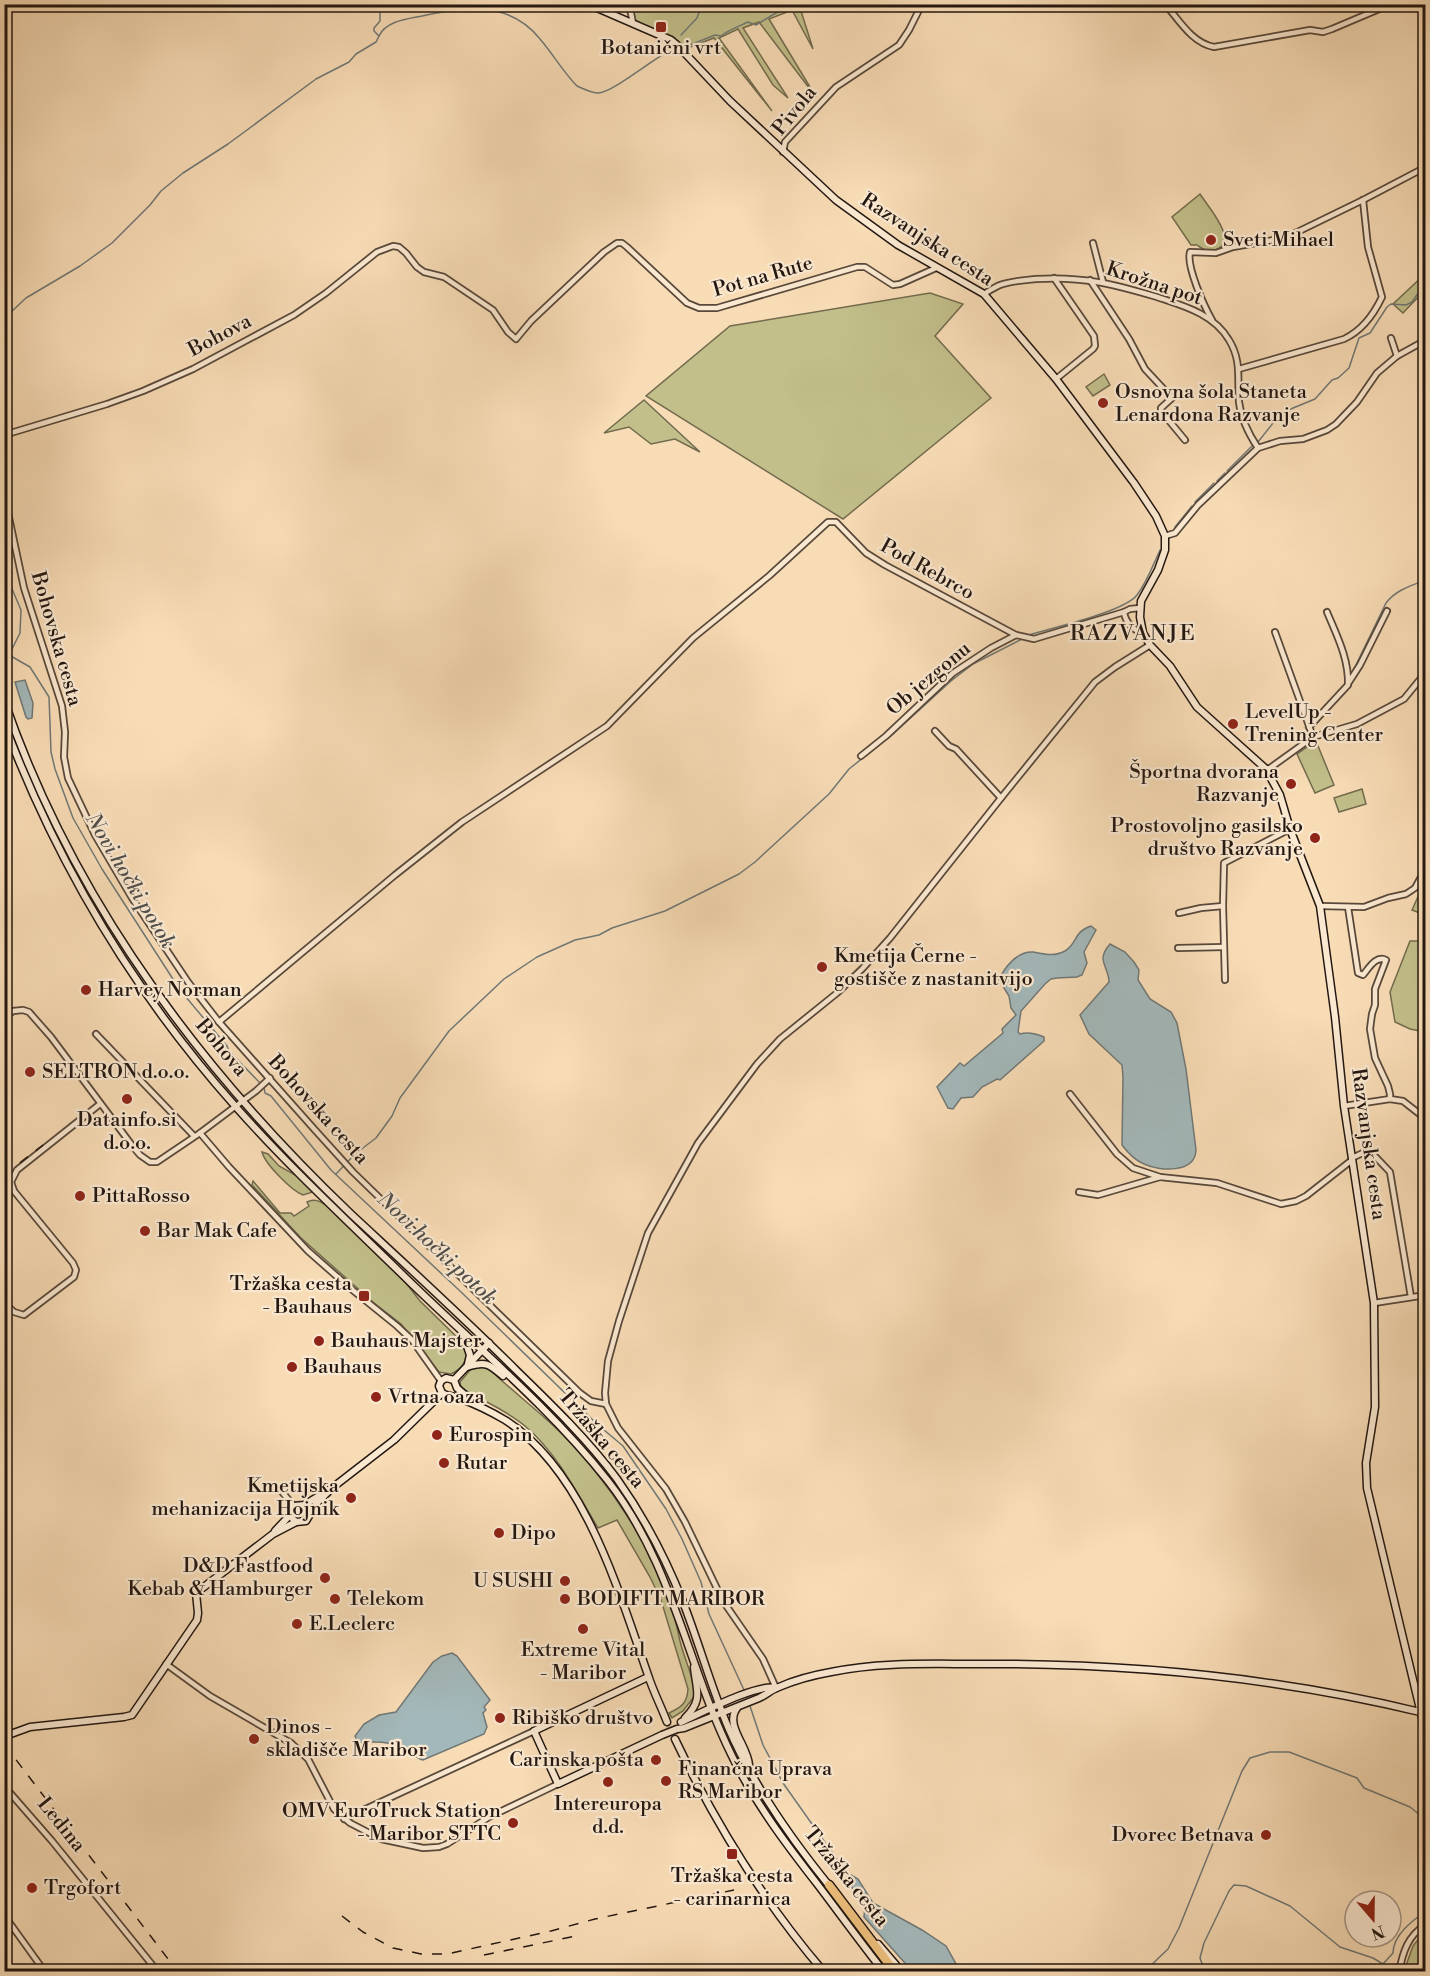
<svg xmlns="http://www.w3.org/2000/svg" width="1430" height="1976" viewBox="0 0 1430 1976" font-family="'Libre Bodoni',serif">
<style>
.green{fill:#c2bf8a;stroke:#726b4e;stroke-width:1.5}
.water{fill:#a3b8ba;stroke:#707876;stroke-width:1.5}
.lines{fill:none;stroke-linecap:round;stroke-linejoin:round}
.stream{stroke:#707876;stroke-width:1.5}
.secondary-tunnel{stroke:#d8be9d;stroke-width:6;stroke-dasharray:6 3;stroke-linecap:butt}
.street-casing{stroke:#58483a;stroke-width:8}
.secondary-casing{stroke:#231711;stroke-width:9}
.highway-casing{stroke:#231711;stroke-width:11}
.street{stroke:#fae8d0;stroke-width:4.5}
.secondary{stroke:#fae8d0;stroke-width:6}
.highway{stroke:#ecbe7b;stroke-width:8}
.rail{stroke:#231711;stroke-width:1.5;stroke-dasharray:10 10;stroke-linecap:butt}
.secondary-bridge-casing{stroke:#231711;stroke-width:9;stroke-linecap:butt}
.secondary-bridge{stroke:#fae8d0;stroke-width:6}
.poi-dot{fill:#8f2418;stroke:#fae8d0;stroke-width:2}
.labels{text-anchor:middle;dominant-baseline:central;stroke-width:4.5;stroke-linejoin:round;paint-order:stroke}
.poi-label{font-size:20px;fill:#231711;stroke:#fae8d0;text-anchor:start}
.street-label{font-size:20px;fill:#231711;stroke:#fae8d0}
.water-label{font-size:21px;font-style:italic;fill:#504f4c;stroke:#fae8d0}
.quarter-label{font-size:22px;letter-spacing:1.5px;fill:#231711;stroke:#fae8d0}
</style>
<rect width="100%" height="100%" fill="#f8dcb6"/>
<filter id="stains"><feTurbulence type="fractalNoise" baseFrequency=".00333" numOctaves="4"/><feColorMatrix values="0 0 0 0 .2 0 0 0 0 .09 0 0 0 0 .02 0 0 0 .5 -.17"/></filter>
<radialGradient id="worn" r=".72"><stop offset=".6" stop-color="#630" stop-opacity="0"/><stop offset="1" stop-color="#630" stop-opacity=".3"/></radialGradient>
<g class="green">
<polygon points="629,5 808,5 801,11 813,49 792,10 769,19 816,97 759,22 743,28 788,98 773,85 738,29 719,38 772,111 714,38 683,50 677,45 633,23"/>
<path d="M 1200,194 C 1209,208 1240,242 1215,250 C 1206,252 1204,250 1197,245 L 1191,245 L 1172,217 Z"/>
<polygon points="1425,274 1425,290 1403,313 1393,304"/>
<polygon points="930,293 963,304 935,336 991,398 843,519 646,396 730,326"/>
<polygon points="1104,374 1110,385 1093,396 1086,387"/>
<polygon points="644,400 700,452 675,439 651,444 629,427 604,433"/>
<polygon points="1316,741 1334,785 1315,793 1297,754"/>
<polygon points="1362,789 1366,804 1339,812 1334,798"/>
<polygon points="1425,881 1425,915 1412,910"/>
<polygon points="1410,941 1425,941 1425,1032 1410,1029 1395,1022 1390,992"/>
<path d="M 262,1152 L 268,1154 L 279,1166 L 299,1177 L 313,1192 L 303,1195 C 292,1191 265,1164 262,1152 Z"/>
<path d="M 253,1181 L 280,1213 L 291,1213 L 294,1216 L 309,1206 L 307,1202 C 314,1198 321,1201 327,1206 L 406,1283 L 420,1301 L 465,1345 C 469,1359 464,1368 451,1374 L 439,1372 L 401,1324 L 374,1303 L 301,1238 L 252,1185 Z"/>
<path d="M 481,1367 L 488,1368 C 514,1393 542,1413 567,1439 C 607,1481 651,1545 670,1601 C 674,1614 677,1627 680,1641 C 685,1661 694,1678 696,1698 L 693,1698 L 683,1711 L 672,1718 L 669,1713 C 682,1707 687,1703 688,1689 L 661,1600 L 650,1577 L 617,1520 L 598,1528 C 577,1493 557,1453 525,1426 C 506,1410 483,1401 461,1388 L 460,1382 L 471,1369 Z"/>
<polygon points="1425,1931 1425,1971 1404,1971 1413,1946"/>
</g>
<g class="water">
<polygon points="25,680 33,703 32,718 28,719 26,717 15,682"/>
<path d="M 1091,926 L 1096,930 L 1084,952 L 1087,963 L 1082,975 L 1077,977 L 1057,978 L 1051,979 L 1045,984 L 1021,1011 L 1018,1032 L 1020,1034 C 1027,1032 1037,1034 1044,1037 L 1044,1041 L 1000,1080 L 997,1079 L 982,1087 L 973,1097 L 961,1098 L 953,1109 L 948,1108 L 937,1087 L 960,1063 L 964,1066 L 1003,1033 L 1002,1029 L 1016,1015 L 1011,1008 L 1009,996 L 999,980 C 1004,968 1017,951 1033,952 C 1044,954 1054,957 1065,951 C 1078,943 1073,932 1091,926 Z"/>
<path d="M 1110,944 L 1125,952 L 1134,962 L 1139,970 L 1138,980 L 1150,999 L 1171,1012 L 1177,1023 L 1186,1069 L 1196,1150 C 1195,1174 1159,1171 1144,1164 C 1134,1160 1128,1153 1122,1145 L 1123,1077 L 1122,1065 L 1089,1034 L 1080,1015 L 1109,982 C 1109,966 1095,961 1110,944 Z"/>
<path d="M 452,1653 L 457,1656 L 490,1700 L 484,1707 L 486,1710 L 483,1713 L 487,1727 L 484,1734 L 423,1760 C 415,1758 410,1751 402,1747 C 388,1741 373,1741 358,1743 L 355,1736 L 364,1724 L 379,1715 L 396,1712 L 433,1662 L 442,1656 Z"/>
<polygon points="849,1874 858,1879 873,1903 922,1930 946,1946 960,1971 912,1971 864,1917 865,1904 849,1884 847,1877"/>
</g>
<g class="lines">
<g class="stream">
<polyline points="4,5 5,4"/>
<polyline points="681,35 697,18 702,4"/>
<path d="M 379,36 C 386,21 407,19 422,16 C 465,6 510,1 540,39 C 553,54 563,72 577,86 C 584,89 591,93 599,93 C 614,92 657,55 675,48"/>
<path d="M 686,45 L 690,45 L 715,35 L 721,36 C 730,29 738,27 748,22 L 756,25 L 784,8 L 802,4"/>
<polyline points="4,321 10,313 26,298 80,266 112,243 150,205 161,191 183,173 228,144 316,79 349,62 356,54 376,42 379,36 374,31 374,28 380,21 380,4"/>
<polyline points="1258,442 1281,413 1315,399 1332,380 1338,378 1349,368 1359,338 1370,333 1387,307 1391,304 1406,305 1412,302 1426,282"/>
<polyline points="1227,471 1252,446"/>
<polyline points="1217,481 1225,473"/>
<polyline points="1195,502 1214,483"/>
<polyline points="1175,527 1192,506"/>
<polyline points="4,570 21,610 20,633 9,655"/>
<path d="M 1029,635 C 1051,628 1124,612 1137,595 C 1147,582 1153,565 1160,550"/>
<polyline points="4,657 9,655 30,667 49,697 51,752 55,769 73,818 102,869 180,990 227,1046 229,1051 261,1084"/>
<path d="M 1354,669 L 1386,603 C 1396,590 1410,586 1426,580"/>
<polyline points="264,1087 265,1093 271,1096 331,1170 460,1291 597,1424 623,1446 666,1509 682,1539 701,1582 709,1614 744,1690"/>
<polyline points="336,1174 355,1154 376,1138 392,1116 400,1098 449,1031 504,979 537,957 575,940 599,935 612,928 665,911 739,874 755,862 829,794 849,769 893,734 951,681 973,664 1022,639"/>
<polyline points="750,1706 763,1745 783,1783 848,1875"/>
<polyline points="1144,1972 1168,1949 1179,1928 1242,1771 1250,1758 1270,1752 1289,1752 1357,1778 1364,1788 1410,1807 1426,1820"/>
<polyline points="1212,1972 1204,1969 1200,1958 1204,1943 1229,1891 1234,1885 1246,1886 1290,1906 1340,1947 1373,1958 1383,1964"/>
<path d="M 1381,1972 L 1383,1964 L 1393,1953 C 1393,1935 1412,1921 1426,1911"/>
</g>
<polyline class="secondary-tunnel" points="667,1722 675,1739"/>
<defs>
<g id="street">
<polyline points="629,4 633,23"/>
<polyline points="1063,4 1091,4"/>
<path d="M 1165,4 C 1179,20 1192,43 1214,47 L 1310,30 L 1323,32 L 1332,29 L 1391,4"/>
<polyline points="783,152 785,142 836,87 899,45 909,30 922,4"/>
<polyline points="1093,243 1103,282"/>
<polyline points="1054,278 1094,336 1095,346 1093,349 1056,379"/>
<polyline points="1090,280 1129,339 1145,369 1172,398 1161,408 1161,411 1185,440"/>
<path d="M 984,294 C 989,291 995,287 1000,285 C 1011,281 1025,280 1036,279 C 1082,276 1113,284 1157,297 C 1184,306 1214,314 1229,340 C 1242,361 1237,379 1239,402 C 1241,419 1248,433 1258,448"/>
<path d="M 1212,320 C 1204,306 1186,266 1190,252 L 1216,253 L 1233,247 L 1285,238 L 1363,200 L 1426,167"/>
<polyline points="1391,338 1397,356"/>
<path d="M 1239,369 L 1344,339 C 1361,331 1374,314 1382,297 L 1368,247 L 1363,200"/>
<polyline points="4,435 107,404 143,391 193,369 294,315 326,293 377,252 393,246 399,247 406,253 417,267 424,272 444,277 493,310 508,332 516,339 531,321 604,252 617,243 622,243 627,247 687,303 699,308 717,308 857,267 865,267 893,285 900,284 936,268"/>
<polyline points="4,494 24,588 62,706 65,732 64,757 68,778 95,835 132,898 188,982 219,1022 315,1130 353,1172 580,1393 591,1401 606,1404"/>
<polyline points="1165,536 1175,533 1198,505 1258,448 1280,441 1303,439 1327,430 1336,424 1357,402 1377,373 1397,356 1426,340"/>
<path d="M 1140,608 L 1130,609 L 1124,612 C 1125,622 1134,631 1143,633"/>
<polyline points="1275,632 1313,737"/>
<polyline points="1349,682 1360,665 1387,611"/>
<path d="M 1309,727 L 1348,685 C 1349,659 1337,636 1327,612"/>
<polyline points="935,731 949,746 956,749 1001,798"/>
<polyline points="861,756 886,736 953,673 991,648 1016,635 1034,639 1124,612"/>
<polyline points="1266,769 1270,768 1313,737 1357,724 1404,699 1422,677 1426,668"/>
<polyline points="1320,906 1364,907 1388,898 1406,894 1415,888 1426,868"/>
<path d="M 1348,907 L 1358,973 L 1363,975 C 1369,968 1376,955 1386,960 L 1375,989 L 1375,1005 L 1372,1014 L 1370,1029 L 1375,1058 L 1388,1086 L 1390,1094 L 1390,1099"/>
<polyline points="1179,913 1201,908 1223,906"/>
<polyline points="1178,948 1224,947"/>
<polyline points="1225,980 1223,906 1224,863 1290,829"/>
<polyline points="4,1018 13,1011 23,1010 29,1012 51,1037 134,1148 140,1155 150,1162 157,1162 200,1133 256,1091 270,1078"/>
<polyline points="219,1022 395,875 462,822 607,726 693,638 769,576 828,522 836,522 866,553 885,565 1016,635"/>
<polyline points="96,1034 194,1136"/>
<polyline points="1070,1094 1117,1154 1133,1168 1160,1177 1217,1183 1281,1204 1296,1201 1306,1196 1352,1160"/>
<polyline points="1344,1106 1390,1099 1403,1101 1426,1119"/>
<polyline points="200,1133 229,1167 308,1251 350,1288 397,1326 412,1340 441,1381"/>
<polyline points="1352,1158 1369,1150 1390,1172 1411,1297"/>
<polyline points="1079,1192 1098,1195 1160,1177"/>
<polyline points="4,1303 14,1312 24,1315 74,1277 76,1270 73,1263 14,1191 11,1182 17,1170 100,1104"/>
<polyline points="1374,1303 1426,1295"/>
<polyline points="282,1492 294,1506"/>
<polyline points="166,1664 210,1696 291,1743 308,1759 334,1809 350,1823 381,1839 423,1848 439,1847 447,1844 489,1817 558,1784"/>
<polyline points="776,1688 763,1659 723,1601 685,1522 666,1489 618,1428 606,1404 605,1393 608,1361 619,1321 648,1233 698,1143 757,1064 780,1039 837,993 862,969 890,938 1001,798 1095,682 1115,667 1150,645"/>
<polyline points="4,1786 52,1841 158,1972"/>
<polyline points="344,1819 534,1731"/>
<polyline points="4,1915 45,1972"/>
<path d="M 1399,1972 C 1403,1951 1408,1936 1426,1924"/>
</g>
<g id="secondary">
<polyline points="588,4 671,40 677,45 730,101 836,200 898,245 984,294 1056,379 1134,483 1156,516 1165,536 1165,550 1158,570 1141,601 1140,617 1143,633 1150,645 1170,666 1197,707 1266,769 1280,795 1290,829 1320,906 1335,1017 1344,1106 1374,1303 1375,1407 1366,1463 1367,1488 1426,1734"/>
<path d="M 4,700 C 72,898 200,1070 351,1214 C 407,1266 463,1317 517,1371 C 551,1404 589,1441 617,1479 C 644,1517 666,1559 683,1602 C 699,1643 711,1687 728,1727 C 753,1785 791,1839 831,1888"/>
<path d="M 4,723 C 57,864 136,995 236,1107 C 291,1169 352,1225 411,1283 C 478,1348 550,1408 608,1481 C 673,1564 687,1665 732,1756 C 755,1803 786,1844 818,1885 C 840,1914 861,1943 884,1972"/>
<polyline points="463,1334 470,1355 468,1364"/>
<path d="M 467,1367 C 486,1361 489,1364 503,1376"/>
<polyline points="454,1380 489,1343"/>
<polyline points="454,1380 457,1388 473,1402"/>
<path d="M 442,1393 C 447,1396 453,1396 459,1398 C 475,1404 490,1411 505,1420 C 585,1471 618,1590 648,1675 C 653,1691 661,1706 667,1722"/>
<polyline points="442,1393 439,1386 441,1381 446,1378 454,1380"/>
<polyline points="332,1488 304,1505 294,1506 291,1511 292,1518 296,1522 306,1521 316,1504 332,1488 394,1440 442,1393"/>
<polyline points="275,1531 290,1515"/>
<polyline points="648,1677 534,1731 558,1784 662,1735"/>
<path d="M 737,1708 C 724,1725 748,1746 749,1765"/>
<path d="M 685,1718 C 704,1699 696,1690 694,1667"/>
<path d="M 681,1722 C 701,1713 758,1683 776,1688"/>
<path d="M 677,1729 L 684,1728 C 709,1718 734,1708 759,1698 C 766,1695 772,1689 779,1687 C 795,1680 814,1675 831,1672 C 878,1662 928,1664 976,1664 C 1124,1663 1276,1677 1420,1712"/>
<polyline points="8,1735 30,1727 124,1717 132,1715 197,1620 198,1613 196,1593 273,1534 296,1522"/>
<path d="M 675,1739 C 715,1823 763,1901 824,1972"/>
<polyline points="878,1944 902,1972"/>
</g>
<polyline id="highway" points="829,1885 895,1972"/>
</defs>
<use href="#street" class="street-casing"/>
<use href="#secondary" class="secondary-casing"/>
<use href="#highway" class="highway-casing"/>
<use href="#street" class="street"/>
<use href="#secondary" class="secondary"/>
<use href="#highway" class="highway"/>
<g class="rail">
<polyline points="4,1175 43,1145"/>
<polyline points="4,1744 178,1972"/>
<polyline points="342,1916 363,1932 393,1948 421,1954 447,1954 551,1931 595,1919 734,1890"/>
<polyline points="484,1955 581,1935"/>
</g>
<defs>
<polyline id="secondary-bridge" points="662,1735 677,1729"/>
</defs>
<use href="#secondary-bridge" class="secondary-bridge-casing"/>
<use href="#secondary-bridge" class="secondary-bridge"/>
</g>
<g class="poi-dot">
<rect x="655" y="21" width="12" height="12" rx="3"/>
<circle cx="1211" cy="240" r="6"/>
<circle cx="1103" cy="403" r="6"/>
<circle cx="1233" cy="724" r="6"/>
<circle cx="1291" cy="784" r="6"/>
<circle cx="1315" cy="838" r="6"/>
<circle cx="822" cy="967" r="6"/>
<circle cx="86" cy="990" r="6"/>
<circle cx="30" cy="1072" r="6"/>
<circle cx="127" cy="1099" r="6"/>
<circle cx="80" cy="1196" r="6"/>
<circle cx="145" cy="1231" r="6"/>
<rect x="358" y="1290" width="12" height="12" rx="3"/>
<circle cx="319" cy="1341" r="6"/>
<circle cx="292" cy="1367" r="6"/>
<circle cx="376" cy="1397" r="6"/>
<circle cx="437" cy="1435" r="6"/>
<circle cx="444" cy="1463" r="6"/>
<circle cx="351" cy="1498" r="6"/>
<circle cx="499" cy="1533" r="6"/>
<circle cx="325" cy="1578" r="6"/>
<circle cx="565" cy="1581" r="6"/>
<circle cx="335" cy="1599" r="6"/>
<circle cx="565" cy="1599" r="6"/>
<circle cx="297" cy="1624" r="6"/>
<circle cx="583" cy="1629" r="6"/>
<circle cx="500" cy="1718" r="6"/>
<circle cx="254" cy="1739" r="6"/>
<circle cx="656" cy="1760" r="6"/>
<circle cx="666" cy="1781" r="6"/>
<circle cx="608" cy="1782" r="6"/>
<circle cx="513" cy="1823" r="6"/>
<circle cx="1266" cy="1835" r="6"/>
<rect x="726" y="1848" width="12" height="12" rx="3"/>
<circle cx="32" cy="1888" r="6"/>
</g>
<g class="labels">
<g class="poi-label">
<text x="661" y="48" text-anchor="middle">Botanični vrt</text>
<text x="1223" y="240">Sveti Mihael</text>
<text x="1115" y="392">Osnovna šola Staneta<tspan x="1115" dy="23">Lenardona Razvanje</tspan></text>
<text x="1245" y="712">LevelUp -<tspan x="1245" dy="23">Trening Center</tspan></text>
<text x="1279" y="772" text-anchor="end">Športna dvorana<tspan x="1279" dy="23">Razvanje</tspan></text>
<text x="1303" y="826" text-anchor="end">Prostovoljno gasilsko<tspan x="1303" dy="23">društvo Razvanje</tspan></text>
<text x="834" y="956">Kmetija Černe -<tspan x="834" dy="23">gostišče z nastanitvijo</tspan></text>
<text x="98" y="990">Harvey Norman</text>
<text x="42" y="1072">SELTRON d.o.o.</text>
<text x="127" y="1120" text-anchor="middle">Datainfo.si<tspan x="127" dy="23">d.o.o.</tspan></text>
<text x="92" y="1196">PittaRosso</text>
<text x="157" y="1231">Bar Mak Cafe</text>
<text x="352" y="1284" text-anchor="end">Tržaška cesta<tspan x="352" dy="23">- Bauhaus</tspan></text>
<text x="331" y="1341">Bauhaus Majster</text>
<text x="304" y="1367">Bauhaus</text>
<text x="388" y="1397">Vrtna oaza</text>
<text x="449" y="1435">Eurospin</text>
<text x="456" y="1463">Rutar</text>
<text x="339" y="1486" text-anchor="end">Kmetijska<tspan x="339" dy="23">mehanizacija Hojnik</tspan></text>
<text x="511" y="1533">Dipo</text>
<text x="313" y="1566" text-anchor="end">D&amp;D Fastfood<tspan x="313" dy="23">Kebab &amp; Hamburger</tspan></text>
<text x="553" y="1581" text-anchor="end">U SUSHI</text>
<text x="347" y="1599">Telekom</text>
<text x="577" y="1599">BODIFIT MARIBOR</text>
<text x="309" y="1624">E.Leclerc</text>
<text x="583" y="1650" text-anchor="middle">Extreme Vital<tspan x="583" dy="23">- Maribor</tspan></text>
<text x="512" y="1718">Ribiško društvo</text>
<text x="266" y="1727">Dinos -<tspan x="266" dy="23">skladišče Maribor</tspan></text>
<text x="644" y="1760" text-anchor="end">Carinska pošta</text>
<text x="678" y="1769">Finančna Uprava<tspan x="678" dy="23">RS Maribor</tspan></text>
<text x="608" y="1804" text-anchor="middle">Intereuropa<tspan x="608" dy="23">d.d.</tspan></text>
<text x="501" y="1811" text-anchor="end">OMV EuroTruck Station<tspan x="501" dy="23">- Maribor STTC</tspan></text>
<text x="1254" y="1835" text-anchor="end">Dvorec Betnava</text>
<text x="732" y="1876" text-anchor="middle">Tržaška cesta<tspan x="732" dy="23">- carinarnica</tspan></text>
<text x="44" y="1888">Trgofort</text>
</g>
<g class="street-label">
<text transform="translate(795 111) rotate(-51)">Pivola</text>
<text transform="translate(927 240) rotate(33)">Razvanjska cesta</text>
<text transform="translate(763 277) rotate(-16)">Pot na Rute</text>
<text transform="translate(1154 284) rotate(18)">Krožna pot</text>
<text transform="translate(220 336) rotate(-28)">Bohova</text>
<text transform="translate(927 570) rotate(29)">Pod Rebrco</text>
<text transform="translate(56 639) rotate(74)">Bohovska cesta</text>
<text transform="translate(929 679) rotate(-40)">Ob jezgonu</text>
<text transform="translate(221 1048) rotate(50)">Bohova</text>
<text transform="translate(318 1110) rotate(48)">Bohovska cesta</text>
<text transform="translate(1368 1144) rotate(82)">Razvanjska cesta</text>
<text transform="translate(601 1439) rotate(50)">Tržaška cesta</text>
<text transform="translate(61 1825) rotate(51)">Ledina</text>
<text transform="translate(846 1877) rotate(51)">Tržaška cesta</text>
</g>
<g class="water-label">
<text transform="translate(130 881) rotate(59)">Novi hočki potok</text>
<text transform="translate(437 1249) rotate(43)">Novi hočki potok</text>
</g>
<g class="quarter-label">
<text x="1133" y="633">RAZVANJE</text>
</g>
</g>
<rect width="1430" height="1976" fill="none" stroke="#f8dcb6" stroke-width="24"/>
<rect x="6" y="6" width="1418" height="1964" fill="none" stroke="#231711" stroke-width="3"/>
<rect x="12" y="12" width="1406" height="1952" fill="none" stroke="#231711" stroke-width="1.5"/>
<g transform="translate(1373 1919) rotate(160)"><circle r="28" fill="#fae8d0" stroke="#a49484" stroke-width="1.5"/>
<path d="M0-4.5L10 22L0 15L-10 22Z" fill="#8f2418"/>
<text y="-9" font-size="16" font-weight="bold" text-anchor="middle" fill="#231711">N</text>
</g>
<rect width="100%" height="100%" filter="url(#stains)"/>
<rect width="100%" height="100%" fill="url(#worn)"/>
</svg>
